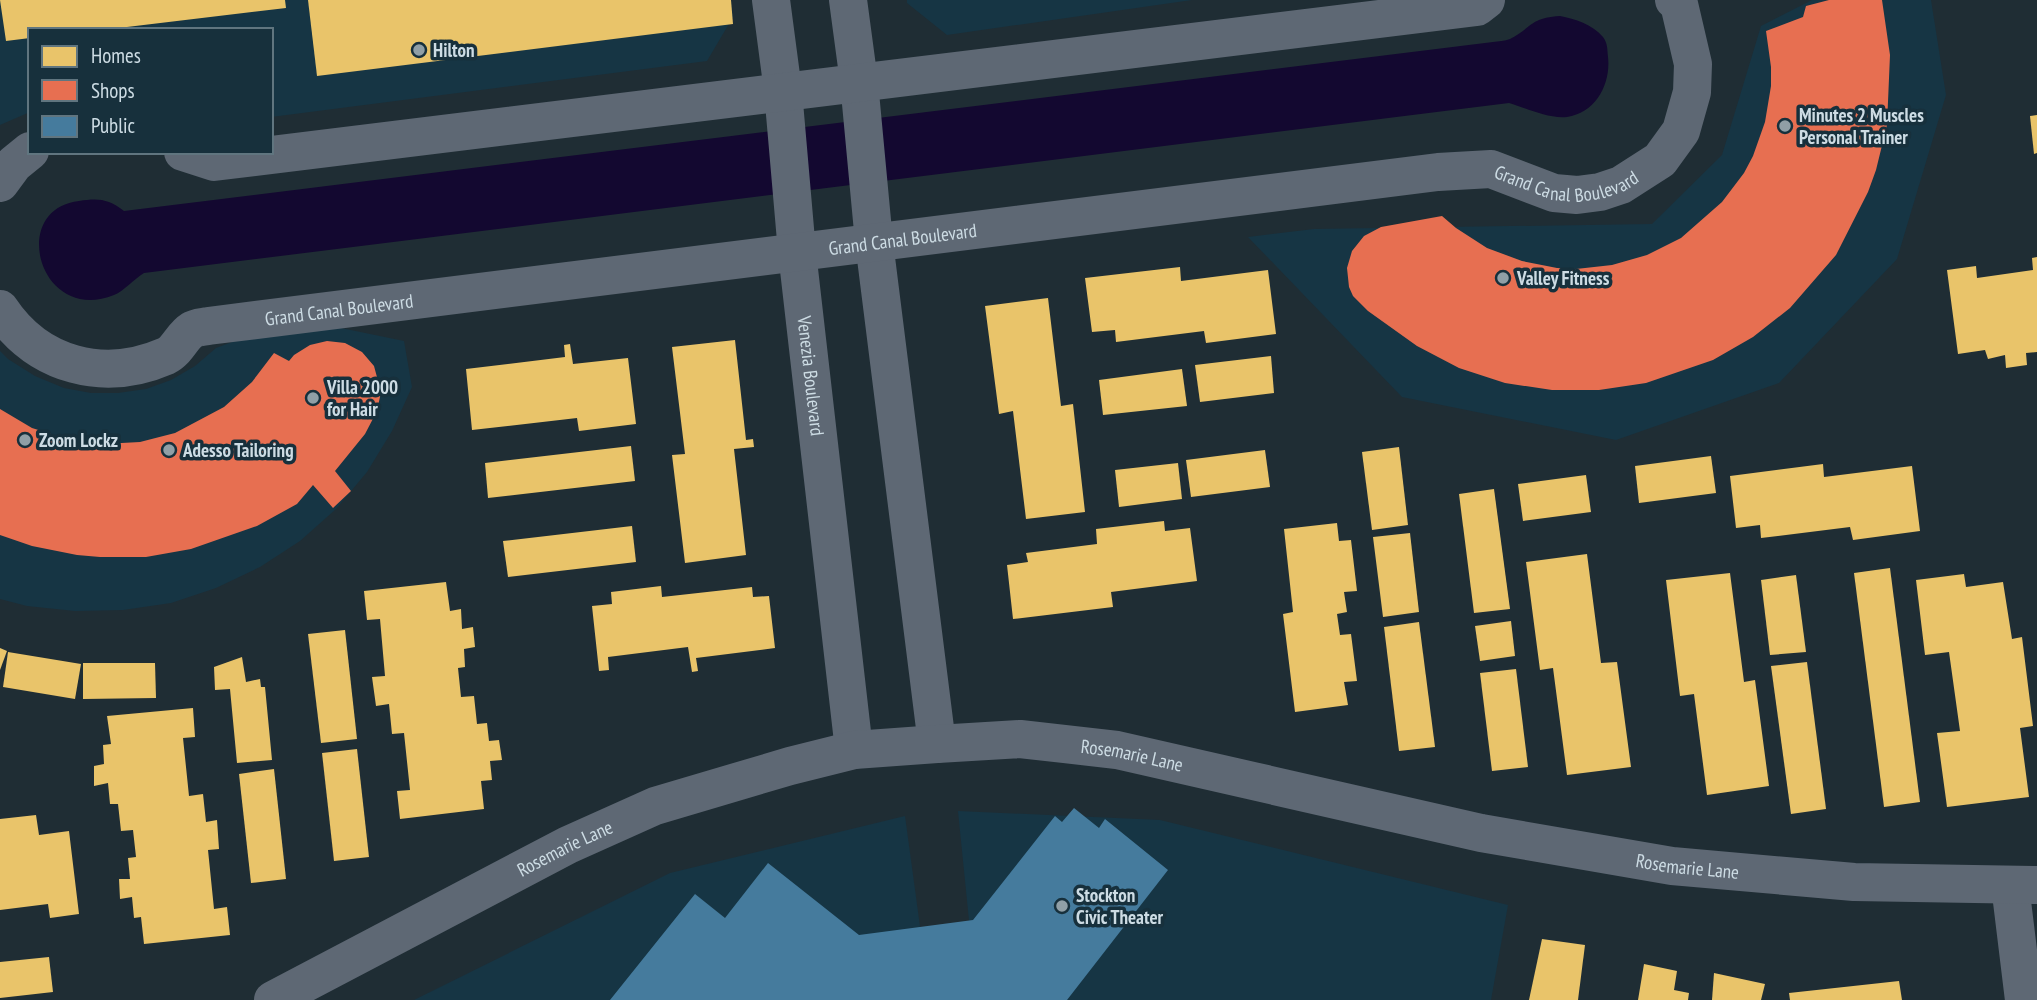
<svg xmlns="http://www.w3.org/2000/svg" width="2037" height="1000" viewBox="0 0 2037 1000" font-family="'PT Sans Narrow',sans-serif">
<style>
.built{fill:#163544}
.water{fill:#130830}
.homes{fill:#e9c46a}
.shops{fill:#e76f51}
.public{fill:#457b9d}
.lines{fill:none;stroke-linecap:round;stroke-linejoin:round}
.minor{stroke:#5e6874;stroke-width:38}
.poi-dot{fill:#909fa6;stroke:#17303c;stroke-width:2.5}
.labels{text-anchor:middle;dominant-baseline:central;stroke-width:7;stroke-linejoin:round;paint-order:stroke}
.poi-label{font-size:19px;font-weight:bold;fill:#cddce4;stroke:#17303c;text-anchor:start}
.street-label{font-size:19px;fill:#cddce4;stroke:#17303c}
</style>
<rect width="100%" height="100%" fill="#1f2d34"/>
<g class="built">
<polygon points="0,0 731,0 733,17 707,61 271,117 271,30 30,30 30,112 0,125"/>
<polygon points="907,0 1192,0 947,35 907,3"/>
<polygon points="1812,0 1931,0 1946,95 1897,259 1779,383 1616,440 1402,397 1248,237 1314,229 1652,224 1722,155 1761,26"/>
<polygon points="312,322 404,341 412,387 392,431 367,472 336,509 300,541 260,567 216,588 171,603 123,610 75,611 27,606 0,599 0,351 8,359 35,376 64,388 91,393 118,393 146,389 171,380 195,366 216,348 256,333"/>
<polygon points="958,811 1160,820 1508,905 1491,1000 977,1000"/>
<polygon points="905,816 930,1000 414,1000 670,873"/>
</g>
<path class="water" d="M 1560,16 C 1575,19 1592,24 1603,37 C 1608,44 1607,49 1608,57 C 1611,84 1596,113 1567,117 C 1548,119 1526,108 1509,103 L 144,273 C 134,279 124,291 114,295 C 39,325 8,209 79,201 C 99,198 108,199 124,211 L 1493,42 C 1498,41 1505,41 1510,39 C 1532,28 1529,18 1560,16 Z"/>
<g class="homes">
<polygon points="0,0 285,0 286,8 102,30 30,30 30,38 6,41"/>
<polygon points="308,0 731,0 733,24 317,76"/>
<polygon points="2037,115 2037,153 2034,154 2030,116"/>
<polygon points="2037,257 2037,352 2026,353 2027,365 2006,368 2005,355 1988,359 1985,350 1958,354 1947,270 1976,266 1977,278 2033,270 2032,258"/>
<polygon points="1180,267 1181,281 1268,270 1276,334 1206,343 1204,331 1116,342 1115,330 1092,332 1085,278"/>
<polygon points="1048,298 1061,406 1073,404 1085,512 1026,519 1013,411 999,414 985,306"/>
<polygon points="735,340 746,440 753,439 754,447 734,449 746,555 685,563 672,455 685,454 672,347"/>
<polygon points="570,344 573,364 628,358 636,424 579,431 577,418 472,430 466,369 565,357 564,345"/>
<polygon points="1271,356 1274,393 1200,402 1195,365"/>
<polygon points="1182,369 1187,406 1103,415 1099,380"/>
<polygon points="631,446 635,481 488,498 485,463"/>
<polygon points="1399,447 1408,525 1372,530 1362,452"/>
<polygon points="1265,450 1270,487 1191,497 1186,460"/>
<polygon points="1711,456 1716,493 1639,503 1635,466"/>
<polygon points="1178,463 1182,499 1119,507 1115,470"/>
<polygon points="1823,464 1824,477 1912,466 1920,531 1853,540 1850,527 1761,538 1760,525 1736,528 1730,476"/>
<polygon points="1586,475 1591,512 1523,521 1518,484"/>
<polygon points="1494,489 1510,609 1474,613 1459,494"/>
<polygon points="1164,521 1165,531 1190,528 1197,581 1111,592 1113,607 1013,619 1007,565 1028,562 1026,553 1097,544 1096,529"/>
<polygon points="1337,523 1339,541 1351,540 1357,591 1344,592 1347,612 1337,614 1340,635 1351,634 1357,681 1344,682 1348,705 1295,712 1283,614 1293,612 1284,529"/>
<polygon points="632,526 636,562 508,577 503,541"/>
<polygon points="1410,533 1419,612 1383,617 1373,537"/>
<polygon points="1587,554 1601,663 1617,662 1631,767 1567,775 1553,668 1540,670 1526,562"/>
<polygon points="1890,568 1920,802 1884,807 1854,573"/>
<polygon points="1730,573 1744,682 1755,680 1769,786 1707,795 1694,694 1680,696 1666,580"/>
<polygon points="1964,574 1966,587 2003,582 2012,639 2022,637 2033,726 2020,728 2029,797 1947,807 1937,733 1960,731 1949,652 1925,655 1916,580"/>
<polygon points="1796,575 1806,652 1770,655 1761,580"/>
<polygon points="446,582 450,611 461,609 462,629 473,627 475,647 464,649 465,667 458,668 461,697 474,696 477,724 487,723 489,741 499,740 502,760 490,761 492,780 481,781 484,809 400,819 397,791 410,790 404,733 392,734 389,704 376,706 372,677 385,676 380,619 367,620 364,591"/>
<polygon points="661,586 662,597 752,587 753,597 769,596 775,648 696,658 698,671 692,672 688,647 608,657 609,670 599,671 592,606 612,604 611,592"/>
<polygon points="1511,621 1515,656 1480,661 1475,626"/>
<polygon points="1419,622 1435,747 1399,751 1384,627"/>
<polygon points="345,630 357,739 321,743 308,634"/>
<polygon points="0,648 7,651 0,670"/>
<polygon points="8,652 81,664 75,699 3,687"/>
<polygon points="242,657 246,682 260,679 261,687 265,687 272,760 237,763 230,689 215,690 214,667"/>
<polygon points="1807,662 1826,809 1791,814 1771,666"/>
<polygon points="83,663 155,663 156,698 83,699"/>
<polygon points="1516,669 1528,767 1492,771 1480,673"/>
<polygon points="193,708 195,737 183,738 189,796 203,794 206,822 217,820 219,849 208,850 214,909 227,907 230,935 144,944 141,917 134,918 132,897 120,899 119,879 130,879 128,858 136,857 133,830 121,831 118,804 110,804 108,783 94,786 94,766 104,764 103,745 111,744 107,716"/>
<polygon points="357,749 369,857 334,861 322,753"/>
<polygon points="274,769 286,879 251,883 239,774"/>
<polygon points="36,815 39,835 69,831 79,914 50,918 48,904 0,910 0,819"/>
<polygon points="1542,939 1585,945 1578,1000 1529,1000"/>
<polygon points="49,957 53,992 0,998 0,962"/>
<polygon points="1644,964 1677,971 1674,990 1689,993 1688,1000 1638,1000"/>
<polygon points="1714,973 1765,984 1761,1000 1712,1000"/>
<polygon points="1899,981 1902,1000 1790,1000 1789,993"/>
</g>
<g class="shops">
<polygon points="1829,0 1882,0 1890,55 1887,125 1876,170 1868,192 1836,255 1790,308 1753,337 1713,360 1646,383 1599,390 1552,390 1505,383 1459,368 1417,346 1368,311 1353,296 1349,287 1347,268 1352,251 1364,236 1381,227 1442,216 1456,228 1487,248 1522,261 1557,268 1576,269 1612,265 1647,255 1681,238 1722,202 1744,173 1753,156 1765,122 1771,86 1771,67 1766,31 1803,17 1806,6"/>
<polygon points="327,341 345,343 362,352 374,366 381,392 377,411 365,434 335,471 351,491 333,508 313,485 297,504 257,526 191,549 146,557 100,557 77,555 32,546 0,535 0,409 32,428 67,439 103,444 140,442 175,433 224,407 252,382 274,353 289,361 294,355 310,345"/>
</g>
<polygon class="public" points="1074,808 1099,828 1105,819 1168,870 1067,1000 610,1000 695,894 725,918 768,863 859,935 973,920 1055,816 1062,822"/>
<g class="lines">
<g class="minor">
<path id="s1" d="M 771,0 L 783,91 L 797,252 L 854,750"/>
<polyline points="848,0 859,82 874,242 937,744"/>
<polyline points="183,152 214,162 1477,7 1486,0"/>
<polyline points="0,183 14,164 30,151"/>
<path id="s2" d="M 0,309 C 38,366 104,383 166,356 C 177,351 182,336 192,330 C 196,327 204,327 208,326 L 1438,172 L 1491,169 L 1554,193 L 1577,195 L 1600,192 L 1621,185 L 1660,160 L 1681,131 L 1692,92 L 1693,64 L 1679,4 L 1674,0"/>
<polyline points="2010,885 2024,1000"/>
<path id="s3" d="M 273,1000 L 568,845 L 655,806 L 790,766 L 854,750 L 937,744 L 1020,739 L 1117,750 L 1481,833 L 1672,866 L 1854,882 L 2037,885"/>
</g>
</g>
<g class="poi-dot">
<circle cx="419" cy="50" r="7"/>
<circle cx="1785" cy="126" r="7"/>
<circle cx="1503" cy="278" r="7"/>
<circle cx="313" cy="398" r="7"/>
<circle cx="25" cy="440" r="7"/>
<circle cx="169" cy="450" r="7"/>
<circle cx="1062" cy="906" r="7"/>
</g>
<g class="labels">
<g class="poi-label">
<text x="433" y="50">Hilton</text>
<text x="1799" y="115">Minutes 2 Muscles<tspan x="1799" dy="22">Personal Trainer</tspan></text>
<text x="1517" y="278">Valley Fitness</text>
<text x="327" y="387">Villa 2000<tspan x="327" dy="22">for Hair</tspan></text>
<text x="39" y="440">Zoom Lockz</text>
<text x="183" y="450">Adesso Tailoring</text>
<text x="1076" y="895">Stockton<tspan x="1076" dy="22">Civic Theater</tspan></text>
</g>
<g class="street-label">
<text stroke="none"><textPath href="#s2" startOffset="1614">Grand Canal Boulevard</textPath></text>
<text stroke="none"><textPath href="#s2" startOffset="942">Grand Canal Boulevard</textPath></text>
<text stroke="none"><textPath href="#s2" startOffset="374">Grand Canal Boulevard</textPath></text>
<text stroke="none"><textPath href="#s1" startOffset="378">Venezia Boulevard</textPath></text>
<text stroke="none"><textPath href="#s3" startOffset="915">Rosemarie Lane</textPath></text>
<text stroke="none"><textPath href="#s3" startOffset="329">Rosemarie Lane</textPath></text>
<text stroke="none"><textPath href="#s3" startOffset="1482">Rosemarie Lane</textPath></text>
</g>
</g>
<rect x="28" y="28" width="245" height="126" fill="#17303c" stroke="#60757f" stroke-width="2"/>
<rect x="42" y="46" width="35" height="21" fill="#e9c46a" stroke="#60757f" stroke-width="2"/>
<text x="91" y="63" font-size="21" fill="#cddce4">Homes</text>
<rect x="42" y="80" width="35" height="21" fill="#e76f51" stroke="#60757f" stroke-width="2"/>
<text x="91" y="98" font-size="21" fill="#cddce4">Shops</text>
<rect x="42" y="116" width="35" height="21" fill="#457b9d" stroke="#60757f" stroke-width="2"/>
<text x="91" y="133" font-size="21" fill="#cddce4">Public</text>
</svg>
